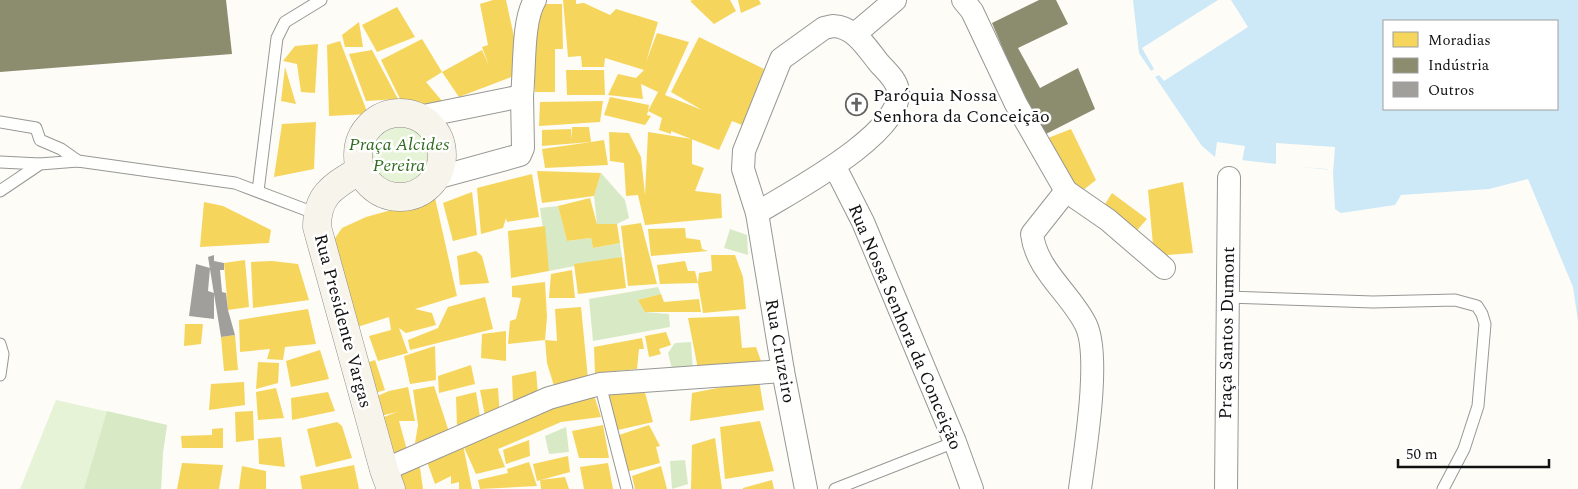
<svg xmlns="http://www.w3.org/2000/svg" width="1578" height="489" viewBox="0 0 1578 489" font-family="Spectral,serif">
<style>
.green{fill:#e7f3d7}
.forest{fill:#d8eac5}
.water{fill:#cde8f7;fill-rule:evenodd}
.pier{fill:#fdfcf7}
.homes{fill:#f6d55c}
.industry{fill:#8c8c6e}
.building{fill:#a19f9c}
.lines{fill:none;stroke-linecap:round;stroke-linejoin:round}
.lane-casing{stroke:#979795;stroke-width:13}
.street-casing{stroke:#979795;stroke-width:24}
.secondary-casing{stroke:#8e8d8b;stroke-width:29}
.lane{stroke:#fffffe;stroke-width:11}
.street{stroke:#fffffe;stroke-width:22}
.secondary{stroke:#f6f4eb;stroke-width:28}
.labels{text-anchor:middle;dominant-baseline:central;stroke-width:5;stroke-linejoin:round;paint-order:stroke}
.poi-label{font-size:18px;fill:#111;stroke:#fff;text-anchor:start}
.park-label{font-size:18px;font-style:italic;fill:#2f6b1f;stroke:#fff}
.street-label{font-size:18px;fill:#111;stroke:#fff}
</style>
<rect width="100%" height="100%" fill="#fdfcf7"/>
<g class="green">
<circle cx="399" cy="155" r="29"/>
<polygon points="56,400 167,425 163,452 161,489 20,489"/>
</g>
<g class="forest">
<polygon points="601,173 625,200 629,218 617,224 597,224 594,196"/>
<polygon points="558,206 567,241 591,238 593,248 620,243 622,257 549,271 540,208"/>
<polygon points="730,229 747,235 748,255 724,248"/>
<polygon points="658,287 661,294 639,300 645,312 669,314 670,327 593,341 589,299"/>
<polygon points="691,342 693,371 673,373 668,353 675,343"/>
<polygon points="107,411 167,425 163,452 161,489 84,489"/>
<polygon points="566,427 569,452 549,454 545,436"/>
<polygon points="685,460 688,484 672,489 670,461"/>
</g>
<path class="water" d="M 1133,0 L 1578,0 L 1578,321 L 1573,287 L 1528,179 L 1489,189 L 1401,195 L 1395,205 L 1341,213 L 1335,209 L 1333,173 L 1330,170 L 1215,157 L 1202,146 L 1139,53 ZM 1384,21 L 1557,21 L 1557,109 L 1384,109 Z"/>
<g class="pier">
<polygon points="1218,0 1231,0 1248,27 1164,81 1159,75 1155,77 1151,71 1154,69 1142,48"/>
<polygon points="1217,142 1245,146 1242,162 1215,157"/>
<polygon points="1276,143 1335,147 1333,173 1326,169 1276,165"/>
</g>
<g class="homes">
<polygon points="493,0 506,0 520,64 514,76 459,97 442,72 482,50 489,66 482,47 488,45 480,4"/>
<polygon points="563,0 576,0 576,4 584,3 610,15 616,9 658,22 646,62 657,33 689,42 665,95 702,110 671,92 699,37 764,69 742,125 732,121 719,150 671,131 671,134 659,130 662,118 648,111 647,115 651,116 645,125 604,115 610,97 649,105 648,111 658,92 641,84 643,99 608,95 618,74 636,78 644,70 605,58 604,67 582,67 581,56 568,57"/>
<polygon points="693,0 730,0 736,11 714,24 690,1"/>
<polygon points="738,0 759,0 761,4 741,13"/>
<polygon points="533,4 562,4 563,49 555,49 555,92 535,92"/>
<polygon points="397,7 415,37 377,52 362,25"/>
<polygon points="359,22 363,47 345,47 342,35"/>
<polygon points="422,39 442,72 426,82 442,101 405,109 381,60"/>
<polygon points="340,41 368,114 329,116 327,45"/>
<polygon points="318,44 315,93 301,92 297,64 283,61 295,46"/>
<polygon points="372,50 398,99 366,101 349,54"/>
<polygon points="285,67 296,104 281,101"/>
<polygon points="566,70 604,70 605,95 567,95"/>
<polygon points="603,101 600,122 539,126 540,102"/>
<polygon points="316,122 314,169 274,177 282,124"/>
<polygon points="572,127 589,127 591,142 604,140 608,165 545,168 542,149 591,142 542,146 542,130 571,129 572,140"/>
<polygon points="1071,129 1096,180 1077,195 1043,140"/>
<polygon points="609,132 629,133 641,157 645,195 648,132 692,139 692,164 704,168 695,191 721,194 722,218 645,225 638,195 626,196 624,163 610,161"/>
<polygon points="537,171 601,173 594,196 542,203"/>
<polygon points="532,174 539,217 507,222 506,218 503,228 481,234 477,188"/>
<polygon points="1183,182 1193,253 1154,256 1148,190"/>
<polygon points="472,192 477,235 453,241 443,203"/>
<polygon points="1112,193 1147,219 1133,235 1102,209"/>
<polygon points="435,198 457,296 415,309 432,313 436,325 406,333 399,328 408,353 378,361 369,336 391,330 389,317 354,328 329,247 342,228 366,217"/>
<polygon points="590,198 597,224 617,224 620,243 593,248 591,238 567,241 558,206"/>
<polygon points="204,202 223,206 271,230 269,243 200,247"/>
<polygon points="641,223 657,284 628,286 621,226"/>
<polygon points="545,226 549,271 511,278 508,231"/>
<polygon points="685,228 686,238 700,240 702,249 708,251 651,256 648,229"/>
<polygon points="476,251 482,256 489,283 460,285 457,256"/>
<polygon points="711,255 735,255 743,277 746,309 703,313 698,283 660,284 657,265 685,261 688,271 695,271 698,283 699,273 712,271"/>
<polygon points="622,257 626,288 578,294 574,264"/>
<polygon points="245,260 249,307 228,310 224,263"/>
<polygon points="272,261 298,264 309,300 253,308 251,262"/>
<polygon points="572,270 575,298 549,298 551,274"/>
<polygon points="545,282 547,317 545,340 508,344 510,321 516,319 521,298 512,297 512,286"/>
<polygon points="661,294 664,302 699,299 701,312 645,312 638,300"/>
<polygon points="485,297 493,329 410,350 408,340 438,328 448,307"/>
<polygon points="581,307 588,379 554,386 547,363 545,340 557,341 555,309"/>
<polygon points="308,309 316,344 285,347 283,360 267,359 270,349 240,352 239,320"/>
<polygon points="739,316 742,348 756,347 761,361 699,374 688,318"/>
<polygon points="185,324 203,324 201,344 184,346"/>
<polygon points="506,331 506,361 481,358 482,334"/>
<polygon points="666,332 671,345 659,349 661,354 649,357 645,336"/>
<polygon points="235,335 238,370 224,371 221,337"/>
<polygon points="642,338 644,349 639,349 637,369 595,373 594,347"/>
<polygon points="435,346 436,380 410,384 404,356"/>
<polygon points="320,350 329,379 291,387 286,361"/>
<polygon points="375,360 385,390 365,396 357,366"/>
<polygon points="258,362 279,363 278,383 256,389"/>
<polygon points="471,365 475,384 439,393 438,376"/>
<polygon points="536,371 538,394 513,402 512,376"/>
<polygon points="759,380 764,410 690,421 692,393"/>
<polygon points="244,382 245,405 209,410 211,384"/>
<polygon points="434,386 450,435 415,443 418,425 413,390"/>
<polygon points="408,387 415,421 399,421 407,450 388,456 376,420 397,412 372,418 368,400 389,391"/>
<polygon points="276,388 284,418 258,420 256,392"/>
<polygon points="498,388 500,416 486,421 480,390"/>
<polygon points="644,389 653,422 618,430 607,393"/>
<polygon points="328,392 335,411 292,420 291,398"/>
<polygon points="476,392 481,423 457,426 456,397"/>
<polygon points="593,392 601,417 561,422 510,444 498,449 505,467 476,474 463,445 472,489 459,489 459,482 451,484 451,476 435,484 426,459"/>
<polygon points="253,411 254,440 236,442 235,412"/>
<polygon points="760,421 774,471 725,479 720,427"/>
<polygon points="337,422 342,426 352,458 316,467 307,429"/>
<polygon points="603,425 609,458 579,458 572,431"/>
<polygon points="649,425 660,446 656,447 660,463 626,472 616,436"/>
<polygon points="223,428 223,448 182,448 181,436 212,435 212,429"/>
<polygon points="281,437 285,467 259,464 258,439"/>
<polygon points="715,438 722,489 691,489 692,445"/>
<polygon points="529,440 530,456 506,464 503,450"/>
<polygon points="568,456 570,472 537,481 533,464"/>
<polygon points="419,461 423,489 399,489 395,472"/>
<polygon points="529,462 537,486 480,489 478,480 508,473 507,469"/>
<polygon points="182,463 223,465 219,489 177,489"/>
<polygon points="608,463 613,489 584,489 580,467"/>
<polygon points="354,465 359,489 302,489 300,476"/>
<polygon points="242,466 266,471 266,489 239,489"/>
<polygon points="661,466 667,489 635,489 632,476"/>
<polygon points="565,477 569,489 541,489 540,480"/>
<polygon points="772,480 774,489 743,489 743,488"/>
</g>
<g class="industry">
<polygon points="0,0 226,0 232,54 0,72"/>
<polygon points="1039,0 1056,0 1068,24 1018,48 1040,88 1078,68 1095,109 1040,137 992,23"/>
</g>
<g class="building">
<polygon points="214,255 214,261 224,263 224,270 220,270 222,292 226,293 228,310 235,335 221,337 208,257"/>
<polygon points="196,264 210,268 208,291 214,293 214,319 189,316"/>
</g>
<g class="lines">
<defs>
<g id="lane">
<polyline points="0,122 36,128 40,140 61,149 78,161"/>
<polyline points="0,162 40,164"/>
<polyline points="0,191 40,164 78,161 235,183 317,214"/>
<polyline points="258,191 277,38 285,22 321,0"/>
<polyline points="1227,297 1373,302 1455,300 1477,306 1482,314 1485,324 1478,406 1464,449 1443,489"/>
<polyline points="0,344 3,354 0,375"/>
<polyline points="600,384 627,489"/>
<polyline points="835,489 955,442"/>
</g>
<g id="street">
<polyline points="963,0 972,11 1016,104 1066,191 1108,220 1164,268"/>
<path d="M 833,26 C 855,27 866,47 879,63 C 886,71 897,80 898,91 C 904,133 789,193 757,213 L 743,169 L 744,151 L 781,59 L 824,28 Z"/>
<polyline points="855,34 895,0"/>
<path d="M 522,96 C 525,69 522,21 535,0"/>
<polyline points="419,117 522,96 523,148 520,155 436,178"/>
<polyline points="835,167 863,222 955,442 972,489"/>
<path d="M 1066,191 L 1032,234 C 1036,270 1071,294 1086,325 C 1101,357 1085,451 1080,489"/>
<polyline points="757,213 783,371 806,489"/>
<polyline points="384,470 549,398 600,384 783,371"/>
<polyline points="1226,489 1229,178"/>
</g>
<g id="secondary">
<circle cx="400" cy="155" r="42"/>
<path d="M 360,170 C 334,186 317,194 317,227 L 384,470 L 391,489"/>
</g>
</defs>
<use href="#lane" class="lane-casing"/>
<use href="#street" class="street-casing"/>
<use href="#secondary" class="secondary-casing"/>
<use href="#lane" class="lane"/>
<use href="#street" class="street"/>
<use href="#secondary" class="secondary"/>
</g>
<defs>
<symbol id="church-ring" viewBox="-11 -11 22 22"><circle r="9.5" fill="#fff" stroke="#646362" stroke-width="1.5"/><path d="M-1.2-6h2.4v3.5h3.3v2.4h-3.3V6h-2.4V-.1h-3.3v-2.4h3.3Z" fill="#646362"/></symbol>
</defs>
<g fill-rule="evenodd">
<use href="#church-ring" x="844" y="92" width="25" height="25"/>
</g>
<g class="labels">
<g class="poi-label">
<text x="873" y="95">Paróquia Nossa<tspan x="873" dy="21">Senhora da Conceição</tspan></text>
</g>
<g class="park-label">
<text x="399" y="144">Praça Alcides<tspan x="399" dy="21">Pereira</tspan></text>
</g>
<g class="street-label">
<text transform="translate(343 321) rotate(75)">Rua Presidente Vargas</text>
<text transform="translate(905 327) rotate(67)">Rua Nossa Senhora da Conceição</text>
<text transform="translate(1227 333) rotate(-89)">Praça Santos Dumont</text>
<text transform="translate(780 351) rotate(80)">Rua Cruzeiro</text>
</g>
</g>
<rect x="1383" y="20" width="175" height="90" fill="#ffffff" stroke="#a0a0a0"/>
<rect x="1393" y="32" width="25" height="15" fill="#f6d55c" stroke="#a0a0a0"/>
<text x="1428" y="45" font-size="15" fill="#111111">Moradias</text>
<rect x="1393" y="58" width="25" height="15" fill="#8c8c6e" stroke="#a0a0a0"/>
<text x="1428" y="70" font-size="15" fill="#111111">Indústria</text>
<rect x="1393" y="82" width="25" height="15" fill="#a19f9c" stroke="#a0a0a0"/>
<text x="1428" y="95" font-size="15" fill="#111111">Outros</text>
<path d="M1398 459v8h151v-8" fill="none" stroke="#111111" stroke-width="2.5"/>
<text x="1406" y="459" font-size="15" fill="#111111" stroke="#ffffff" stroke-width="4" paint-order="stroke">50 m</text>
</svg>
